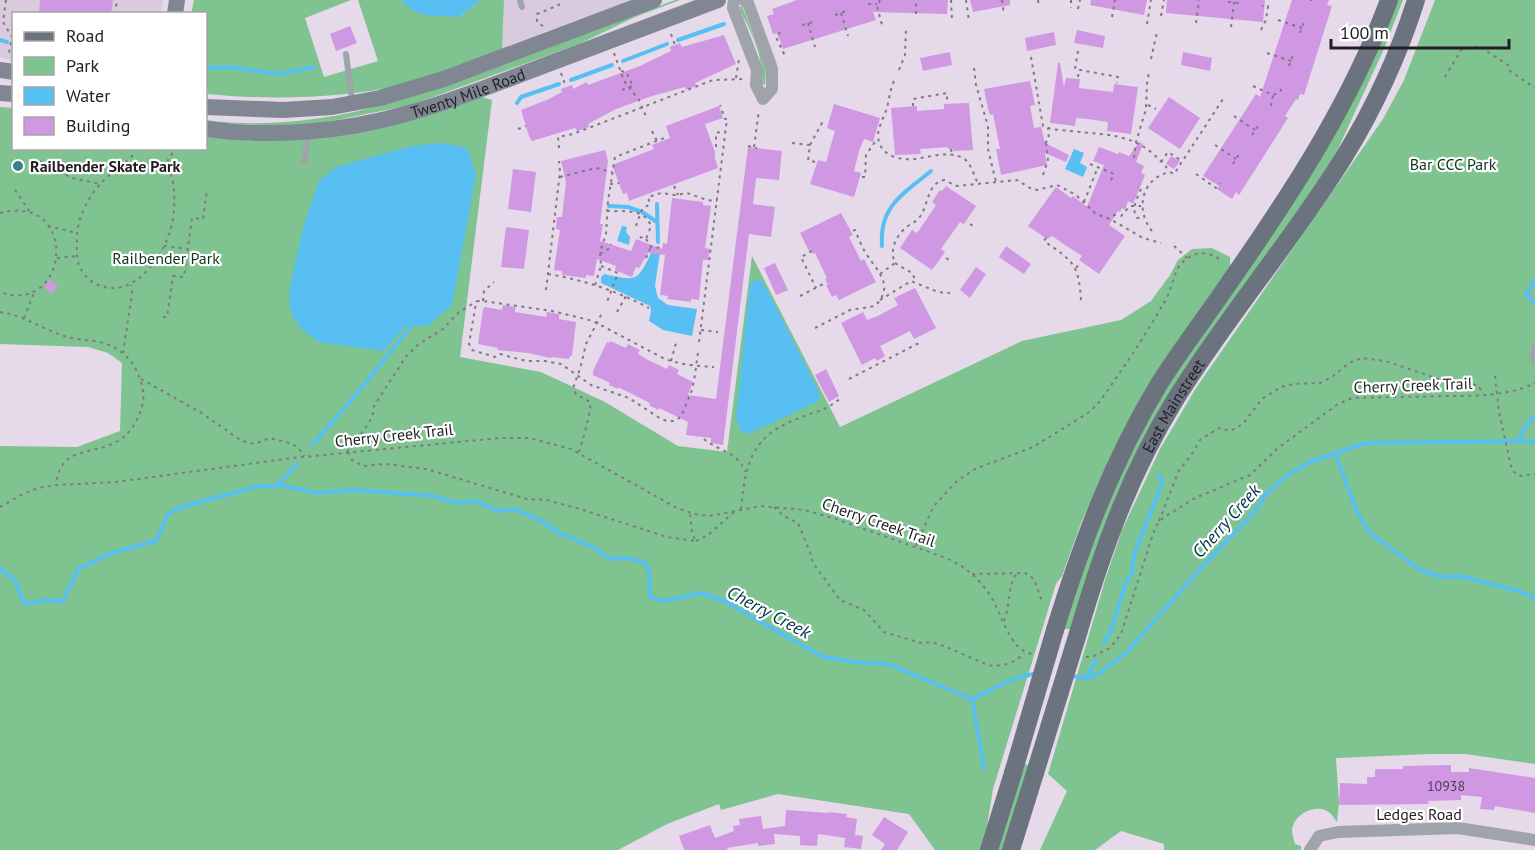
<svg xmlns="http://www.w3.org/2000/svg" width="1535" height="850" viewBox="0 0 1535 850" font-family="'PT Sans',sans-serif">
<style>
.commercial{fill:#d9cadd}
.green{fill:#7fc390}
.water{fill:#58bff2}
.lines{fill:none;stroke-linecap:round;stroke-linejoin:round}
.stream{stroke:#58bff2;stroke-width:4}
.building{fill:#d098e3}
.path{stroke:#817884;stroke-width:2;stroke-dasharray:3 4.5;stroke-linecap:butt}
.lane{stroke:#9fa4ab;stroke-width:6}
.street{stroke:#9fa4ab;stroke-width:12}
.secondary{stroke:#808792;stroke-width:16}
.primary{stroke:#6b737f;stroke-width:18}
.primary-bridge{stroke:#6b737f;stroke-width:18}
.poi-dot{fill:#3a808c;stroke:#fff;stroke-width:2}
.labels{text-anchor:middle;dominant-baseline:central;stroke-width:4.5;stroke-linejoin:round;paint-order:stroke}
.number-label{font-size:14px;fill:#4e3c54}
.street-label{font-size:16px;fill:#221e24;stroke:#fff}
.park-label{font-size:16px;fill:#11341c;stroke:#fff}
.poi-label{font-size:16px;font-weight:bold;fill:#221e24;stroke:#fff;text-anchor:start}
.water-label{font-size:18px;font-style:italic;fill:#013145;stroke:#fff}
</style>
<rect width="100%" height="100%" fill="#e6d9ea"/>
<g class="commercial">
<polygon points="0,0 163,0 161,13 14,14 13,61 0,57"/>
<polygon points="504,0 632,0 547,31 502,50"/>
</g>
<g class="green">
<path d="M 194,0 L 351,0 L 305,18 L 324,77 L 378,61 L 358,0 L 402,0 L 403,2 L 459,17 L 481,0 L 504,0 L 502,50 C 469,62 436,77 402,85 C 339,99 270,100 206,94 L 206,14 L 191,14 Z"/>
<path d="M 675,0 L 680,0 L 635,17 L 579,44 L 411,105 L 312,125 L 275,126 L 206,122 L 206,120 C 313,134 413,99 512,62 C 566,41 620,21 675,0 Z"/>
<polygon points="1396,0 1403,0 1383,51 1332,162 1195,357 1070,629 1064,629 1076,587 1117,476 1168,385 1328,147 1369,69"/>
<path d="M 1435,0 L 1535,0 L 1535,764 L 1466,754 L 1430,754 L 1336,758 L 1339,802 L 1337,822 C 1335,820 1334,817 1332,815 C 1319,801 1294,813 1292,830 C 1292,835 1294,840 1295,844 L 1301,846 L 1301,850 L 1164,850 L 1164,844 L 1121,831 L 1095,850 L 1040,850 L 1067,791 L 1048,774 L 1106,577 L 1122,530 L 1160,449 L 1196,388 L 1383,119 L 1404,80 Z"/>
<path d="M 742,6 L 766,68 L 765,85 L 762,84 C 764,64 756,42 747,24 C 744,18 741,14 739,7 Z"/>
<polygon points="482,97 492,100 460,357 541,372 605,402 678,446 727,452 752,256 840,427 1022,341 1121,320 1151,301 1170,275 1178,260 1192,249 1212,248 1230,257 1230,268 1101,478 1081,523 1062,576 1056,584 993,789 986,832 980,850 935,850 909,814 778,794 721,810 719,804 667,824 618,850 0,850 0,446 77,447 120,431 122,363 108,353 88,347 0,344 0,107 13,108 14,148 206,148 206,137 254,141"/>
<polygon points="1026,764 1028,766 1003,850 996,850 1023,765"/>
</g>
<g class="water">
<path d="M 402,0 L 481,0 L 459,17 C 439,15 414,19 402,0 Z"/>
<polygon points="442,143 467,148 476,174 452,305 428,326 405,326 384,351 318,342 302,329 292,315 289,300 290,287 303,228 319,181 336,167 412,146"/>
<polygon points="1074,149 1084,153 1080,163 1087,167 1083,177 1065,169"/>
<polygon points="622,226 627,227 626,232 630,237 629,245 617,241"/>
<path d="M 652,251 L 660,252 L 655,286 L 658,298 L 668,305 L 697,309 L 692,336 L 663,330 L 649,321 L 651,310 L 650,306 L 601,283 L 601,277 L 604,274 C 637,281 637,283 652,251 Z"/>
<polygon points="756,279 761,281 765,286 819,392 820,399 817,402 750,433 745,434 739,429 736,417 750,284"/>
</g>
<g class="lines">
<g class="stream">
<polyline points="0,40 7,42"/>
<polyline points="678,40 724,24"/>
<polyline points="623,61 667,44"/>
<polyline points="206,68 229,67 278,74 314,67"/>
<polyline points="571,80 612,65"/>
<polyline points="517,103 521,97 559,84"/>
<polyline points="657,204 658,242"/>
<polyline points="609,206 628,207 639,211"/>
<polyline points="642,212 657,222"/>
<path d="M 882,246 C 879,206 903,194 931,171"/>
<polyline points="1535,280 1526,295 1535,303"/>
<polyline points="1518,440 1528,423 1535,417"/>
<polyline points="312,445 350,402 409,329 410,322"/>
<polyline points="1335,453 1357,512 1370,533 1420,570 1441,577 1459,576 1519,591 1535,598"/>
<polyline points="278,485 297,464"/>
<path d="M 0,568 L 16,582 L 23,602 L 26,604 L 44,600 L 63,601 L 78,569 L 114,552 L 156,541 L 168,514 L 182,507 L 255,487 L 278,485 L 318,493 L 354,490 L 434,496 L 457,503 L 473,501 L 481,503 L 498,511 L 515,509 L 540,520 L 557,532 L 598,549 L 603,555 L 614,559 L 628,558 L 646,563 C 652,578 648,583 650,597 L 665,601 L 701,593 L 724,601 L 823,657 L 855,662 L 888,664 L 972,699 L 1013,679 L 1037,673"/>
<polyline points="1104,643 1112,628 1126,582 1132,573 1134,554 1162,484 1162,478 1158,475"/>
<polyline points="1071,676 1086,678 1097,675 1127,652 1201,568 1257,509 1265,495 1289,474 1310,462 1365,443 1535,441"/>
<polyline points="1086,678 1096,660"/>
<polyline points="972,699 984,768"/>
</g>
</g>
<g class="building">
<polygon points="40,0 113,0 111,14 39,14"/>
<polygon points="797,0 948,0 947,14 873,12 876,20 783,49 777,33 773,34 767,16 774,14 772,9"/>
<polygon points="970,0 1010,0 1010,5 973,12"/>
<polygon points="1091,0 1147,0 1144,15 1090,5"/>
<polygon points="1167,0 1265,0 1263,22 1166,13"/>
<polygon points="1292,0 1329,0 1327,5 1332,6 1304,95 1300,94 1298,100 1296,99 1285,116 1288,118 1239,195 1236,192 1232,199 1217,189 1219,186 1203,176 1256,94 1260,97"/>
<polygon points="350,26 357,43 336,51 330,34"/>
<polygon points="1077,30 1105,36 1103,48 1074,43"/>
<polygon points="1054,32 1056,45 1027,51 1025,38"/>
<polygon points="724,35 736,64 695,83 696,86 686,90 685,87 652,96 616,109 588,124 589,127 577,131 575,128 532,141 529,136 521,110 549,99 562,92 561,89 572,85 573,89 587,82 588,85 640,66 671,51 670,47 680,43 682,47"/>
<polygon points="950,52 952,65 923,71 920,58"/>
<polygon points="1183,52 1212,58 1210,71 1181,65"/>
<polygon points="1058,63 1060,63 1064,87 1066,78 1080,79 1079,88 1113,92 1114,84 1138,87 1131,134 1107,131 1108,122 1088,119 1076,118 1075,126 1050,123"/>
<polygon points="1030,81 1035,105 1030,106 1034,128 1041,127 1045,143 1069,155 1066,162 1045,153 1047,165 1001,175 996,149 1000,149 993,114 990,115 988,109 984,89"/>
<polygon points="1169,97 1200,118 1180,149 1148,128"/>
<polygon points="969,103 973,150 953,151 953,149 948,149 948,147 920,149 921,154 895,155 891,108 917,106 917,111 944,109 944,104"/>
<polygon points="834,104 880,118 873,142 864,139 859,151 854,171 861,173 854,197 810,184 818,160 826,162 835,131 827,128"/>
<polygon points="719,106 723,118 705,124 715,152 715,158 718,168 629,201 627,193 623,194 612,165 654,149 652,145 670,138 666,126"/>
<polygon points="1139,142 1143,144 1136,162 1144,166 1141,173 1145,175 1133,204 1128,201 1125,210 1122,208 1120,212 1118,211 1109,225 1125,236 1099,274 1079,260 1082,256 1062,243 1052,236 1047,239 1028,226 1056,187 1071,198 1073,196 1087,207 1104,165 1093,161 1099,147 1118,154 1119,152 1129,156 1128,158"/>
<polygon points="748,147 782,151 779,180 756,178 753,204 775,207 771,237 749,234 723,445 711,443 711,438 686,435 688,422 659,408 658,410 649,405 650,403 618,387 618,389 609,385 610,383 593,375 593,371 607,342 609,343 610,341 626,348 628,344 640,350 638,354 648,360 667,369 669,365 679,370 677,374 693,382 688,395 716,399"/>
<polygon points="605,150 608,161 600,224 603,224 600,241 631,251 636,239 662,249 663,243 667,244 672,198 703,202 703,205 711,206 705,248 710,249 708,260 703,260 699,300 691,299 691,302 667,299 668,296 660,295 665,255 648,253 639,268 636,267 632,277 615,270 616,266 597,259 594,276 586,275 586,278 562,275 562,271 554,270 560,230 556,229 557,217 562,217 566,182 561,161"/>
<polygon points="1171,156 1180,161 1174,169 1166,164"/>
<polygon points="513,169 536,172 531,212 508,209"/>
<polygon points="946,186 976,206 964,224 960,222 941,249 945,252 932,270 900,248 912,230 917,233 924,223 936,205 932,202 940,190 942,191"/>
<polygon points="841,213 853,235 849,237 861,261 864,259 876,282 839,300 836,295 832,297 826,285 828,284 825,279 827,278 815,253 813,254 811,250 809,251 800,233"/>
<polygon points="506,227 529,230 524,269 501,267"/>
<polygon points="1006,246 1031,264 1024,274 999,257"/>
<polygon points="775,263 788,290 776,295 764,268"/>
<polygon points="976,267 986,274 970,298 960,290"/>
<polygon points="50,279 58,286 51,294 44,286"/>
<polygon points="915,288 936,328 914,339 910,331 880,346 885,356 877,361 875,358 862,365 841,323 863,312 867,320 878,316 898,305 894,298"/>
<polygon points="503,305 515,307 515,312 527,314 546,317 547,312 559,314 559,319 576,322 572,356 570,356 569,359 551,357 551,358 528,353 497,350 498,348 478,344 483,309 485,307 502,310"/>
<polygon points="826,369 839,396 829,402 815,375"/>
<polygon points="1451,765 1451,772 1469,772 1469,768 1535,778 1535,813 1495,806 1494,810 1480,809 1482,797 1461,795 1461,800 1428,801 1429,804 1339,805 1340,783 1367,784 1367,777 1375,777 1375,769 1403,769 1403,766"/>
<polygon points="786,810 828,813 829,812 847,814 846,817 857,819 855,835 863,836 861,849 844,847 845,838 818,834 817,846 800,845 800,836 774,834 775,844 758,846 758,843 727,848 728,850 684,850 679,836 710,825 715,838 734,831 733,826 740,825 739,819 761,816 763,829 785,826"/>
<polygon points="884,817 908,832 897,850 881,850 885,844 872,835"/>
</g>
<g class="lines">
<g class="path">
<polyline points="6,0 3,22 12,37 9,53"/>
<polyline points="880,0 877,6 882,25"/>
<polyline points="951,0 952,20"/>
<polyline points="966,0 969,21"/>
<polyline points="1002,0 1004,15"/>
<polyline points="1038,0 1039,7"/>
<polyline points="1071,0 1071,8"/>
<polyline points="1311,1 1311,0"/>
<polyline points="1228,2 1239,3"/>
<polyline points="868,4 877,4"/>
<polyline points="1078,9 1080,0"/>
<polyline points="841,13 848,36"/>
<polyline points="115,14 117,0"/>
<polyline points="916,14 916,0"/>
<polyline points="835,15 846,11"/>
<polyline points="1161,16 1164,0"/>
<polyline points="1112,17 1115,0"/>
<polyline points="1278,20 1302,28"/>
<polyline points="808,23 815,47"/>
<polyline points="1196,23 1199,0"/>
<polyline points="1147,24 1151,0"/>
<polyline points="802,25 813,22"/>
<polyline points="543,26 537,22 537,14 559,5 558,3"/>
<polyline points="1231,27 1234,2"/>
<polyline points="1261,30 1266,20 1268,6 1262,6"/>
<polyline points="780,32 776,37 785,56"/>
<polyline points="1300,33 1304,22"/>
<polyline points="671,34 675,45"/>
<polyline points="1078,51 1075,69 1118,77 1117,83"/>
<polyline points="614,53 624,81 639,100 647,119"/>
<polyline points="1267,53 1291,61"/>
<path d="M 1031,57 L 1043,126 C 1051,130 1062,130 1071,131 C 1115,136 1140,133 1170,172"/>
<polyline points="1151,59 1157,32"/>
<polyline points="1289,66 1293,55"/>
<polyline points="974,68 976,85 988,126 988,149 996,182"/>
<polyline points="899,70 905,55 906,27"/>
<polyline points="621,71 626,72 633,86"/>
<polyline points="561,73 566,87"/>
<polyline points="1078,77 1079,70"/>
<polyline points="1445,77 1461,50 1479,46 1508,65 1510,71 1535,88"/>
<polyline points="736,78 739,59"/>
<path d="M 894,81 C 890,90 889,99 887,108 C 884,117 879,125 878,135 C 878,155 899,161 915,159 C 930,157 946,151 961,157 C 971,161 974,176 978,184"/>
<polyline points="1253,86 1273,95 1280,92 1282,88"/>
<polyline points="622,90 635,85"/>
<polyline points="1148,105 1156,109"/>
<polyline points="913,106 913,99 947,93 947,103"/>
<polyline points="1271,106 1273,95"/>
<polyline points="1234,116 1255,130"/>
<polyline points="518,129 526,126"/>
<polyline points="652,131 658,143"/>
<polyline points="1252,135 1258,126"/>
<polyline points="792,143 810,145"/>
<polyline points="1045,143 1049,139 1048,128"/>
<polyline points="1215,145 1236,159"/>
<polyline points="748,146 757,148"/>
<polyline points="716,147 716,133 725,131"/>
<polyline points="754,147 759,110"/>
<path d="M 135,148 C 135,160 112,171 104,180 C 90,194 77,217 77,237 C 77,246 76,256 79,265 C 87,286 112,294 132,283 C 151,272 165,249 171,228 C 175,213 175,197 173,182 C 171,174 168,167 168,160 L 176,148"/>
<polyline points="559,148 558,137 573,134 713,80 746,79"/>
<polyline points="951,149 952,156"/>
<polyline points="1134,158 1136,142 1146,109 1147,84 1149,72"/>
<polyline points="39,161 72,178 100,184"/>
<polyline points="815,162 808,160 810,145 822,123 826,124"/>
<polyline points="1161,162 1168,152 1182,161"/>
<polyline points="1090,164 1114,174 1110,182"/>
<polyline points="1233,164 1239,154"/>
<polyline points="1196,174 1216,188 1220,183"/>
<polyline points="1043,175 1048,160 1046,142"/>
<polyline points="560,177 596,168 612,172"/>
<polyline points="862,177 865,177 866,155 877,139"/>
<polyline points="610,184 619,183"/>
<polyline points="674,186 678,195"/>
<path d="M 1141,189 C 1137,198 1131,209 1137,218 L 1144,217"/>
<polyline points="15,190 30,212"/>
<polyline points="1084,202 1098,167"/>
<path d="M 607,211 C 622,212 644,207 651,226 L 646,239 L 637,236"/>
<path d="M 0,213 C 80,192 70,317 0,292"/>
<polyline points="1113,215 1121,216 1130,206 1141,206"/>
<polyline points="970,224 973,226"/>
<polyline points="48,226 77,233"/>
<polyline points="636,226 642,209 650,204 648,197 661,193 675,195 687,193 707,200 717,201"/>
<path d="M 1152,231 C 1135,210 1141,178 1170,172 L 1174,174 L 1223,99"/>
<path d="M 1046,238 L 1044,241 C 1073,261 1079,264 1081,301"/>
<polyline points="646,239 651,247 662,248"/>
<polyline points="164,246 188,249"/>
<polyline points="1174,246 1187,258"/>
<polyline points="812,251 801,257 816,288"/>
<polyline points="600,254 610,248 611,244"/>
<polyline points="57,258 77,256"/>
<polyline points="646,258 651,247"/>
<polyline points="946,258 949,260"/>
<polyline points="895,263 912,273 916,281"/>
<polyline points="601,266 618,273 607,302"/>
<polyline points="1076,268 1080,263"/>
<path d="M 548,274 C 584,280 617,291 649,308"/>
<path d="M 880,274 L 895,263 C 889,250 896,235 908,226 C 912,223 916,222 919,218 C 929,206 926,184 944,180 L 957,186 L 1017,180 L 1030,188 L 1037,190 L 1057,185 L 1076,195 L 1096,214 L 1110,219 L 1143,238 L 1161,243"/>
<polyline points="595,285 601,266 600,252 606,234 608,201 615,157 667,137"/>
<polyline points="546,290 560,172 559,161"/>
<polyline points="800,296 827,282"/>
<polyline points="880,300 911,281 938,292 950,293"/>
<polyline points="483,301 484,291 494,282"/>
<path d="M 0,312 C 23,315 42,329 64,336 C 79,341 95,339 109,345 C 126,352 136,365 141,382 C 145,394 144,405 138,417 C 134,427 127,436 118,441 C 92,456 60,445 56,485"/>
<polyline points="617,312 626,296"/>
<polyline points="163,317 167,317 173,276 184,277 192,218 203,219 207,190"/>
<polyline points="24,318 35,290"/>
<path d="M 815,328 L 850,310 L 875,306 C 896,285 876,270 865,252 C 861,245 858,237 855,230 L 852,231"/>
<polyline points="701,330 718,332"/>
<polyline points="699,342 727,119 725,119 720,105"/>
<polyline points="123,353 132,294 131,285"/>
<path d="M 698,353 C 696,365 695,378 692,390 L 681,417 L 674,421 L 667,421 L 661,419 L 629,398 L 591,385 L 561,364 L 545,361 L 526,361 L 500,354 L 495,357 L 472,350 L 469,344 L 476,303 L 478,301 L 483,301 L 552,311 L 593,321 L 663,358 C 679,365 697,366 714,367"/>
<polyline points="671,361 676,343"/>
<polyline points="1495,376 1499,412 1511,466 1514,472 1519,476 1535,474"/>
<polyline points="141,379 200,412 242,441 254,444 270,438 293,444 303,453 304,456"/>
<polyline points="849,379 919,343 918,340"/>
<path d="M 704,439 C 718,451 739,452 745,472"/>
<path d="M 347,452 C 356,438 374,423 374,406 L 407,355 L 419,344 L 443,329 L 458,313 L 477,301"/>
<polyline points="348,452 352,460 363,466 386,464 426,469 527,499 547,500 580,509 667,537 696,541 692,534 690,513"/>
<path d="M 579,452 C 582,443 592,409 590,402 L 576,394 L 573,388 L 580,369 L 586,344 L 602,313"/>
<path d="M 0,507 L 23,494 L 38,488 L 56,485 L 116,482 L 292,458 L 500,438 L 529,438 L 571,449 L 677,508 L 694,514 L 709,516 L 761,506 L 804,510 L 833,518 L 946,558 C 965,566 980,579 991,597 C 1003,615 1009,651 1033,654"/>
<path d="M 774,507 L 784,516 L 798,523 L 810,552 L 813,563 L 840,600 L 864,610 L 884,632 L 921,643 L 932,642 L 944,646 L 988,665 C 1001,667 1016,663 1024,653"/>
<path d="M 741,509 C 746,460 752,435 802,417 C 820,410 827,410 842,397"/>
<polyline points="1159,521 1179,470 1190,457 1200,440 1219,428 1230,431 1243,424 1262,399 1281,387 1293,384 1320,383 1332,377 1349,363 1362,358 1385,361 1448,382 1477,385 1484,394"/>
<polyline points="696,541 708,535 734,512"/>
<path d="M 916,546 L 933,507 L 957,481 L 975,469 L 1033,447 L 1088,413 L 1097,405 C 1121,372 1145,336 1165,301 C 1173,288 1173,269 1185,260 C 1197,250 1211,252 1222,261"/>
<polyline points="972,574 1025,573 1034,579 1043,604"/>
<path d="M 1004,621 C 1010,607 1008,583 1017,573"/>
<path d="M 1086,657 L 1094,656 L 1110,648 L 1121,634 L 1153,534 L 1157,525 L 1163,518 L 1195,498 L 1250,475 L 1278,448 L 1338,404 L 1352,398 C 1384,397 1415,397 1447,396 C 1476,396 1509,396 1535,383"/>
</g>
<g class="lane">
<polyline points="520,0 522,7"/>
<polyline points="346,54 352,101"/>
<polyline points="304,162 309,132"/>
<polyline points="1535,346 1532,353 1535,361"/>
</g>
<g class="street">
<polyline points="734,0 733,8 757,70 756,85 763,99 772,89 772,69 769,60 748,3 744,0"/>
<polyline points="1310,850 1319,836 1338,832 1458,828 1535,840"/>
</g>
<g class="secondary">
<polyline points="175,14 177,0"/>
<polyline points="0,70 14,72"/>
<polyline points="0,93 14,94"/>
<polyline points="206,107 283,110 332,107 380,98 444,79 654,0"/>
<path id="s1" d="M 206,129 C 273,138 344,132 409,113 C 458,100 505,80 551,63 C 607,42 663,21 718,0"/>
</g>
<g class="primary">
<path d="M 1055,630 C 1082,542 1112,462 1159,384 C 1181,349 1206,317 1229,283 C 1291,194 1351,103 1389,0"/>
<path id="s2" d="M 1079,630 C 1103,549 1130,473 1175,400 C 1227,316 1292,241 1344,157 C 1374,108 1399,54 1416,0"/>
<polyline points="989,850 1013,773"/>
<polyline points="1011,850 1035,773"/>
</g>
<g class="primary-bridge">
<polyline points="1013,773 1055,630"/>
<polyline points="1035,773 1079,630"/>
</g>
</g>
<circle class="poi-dot" cx="18" cy="166" r="6"/>
<g class="labels">
<g class="number-label">
<text x="1446" y="786">10938</text>
</g>
<g class="street-label">
<text stroke="none"><textPath href="#s1" startOffset="267">Twenty Mile Road</textPath></text>
<text transform="translate(1413 385) rotate(-2)">Cherry Creek Trail</text>
<text stroke="none"><textPath href="#s2" startOffset="244">East Mainstreet</textPath></text>
<text transform="translate(394 435) rotate(-6)">Cherry Creek Trail</text>
<text transform="translate(879 522) rotate(19)">Cherry Creek Trail</text>
<text x="1419" y="814">Ledges Road</text>
</g>
<g class="park-label">
<text x="1453" y="164">Bar CCC Park</text>
<text x="166" y="258">Railbender Park</text>
</g>
<g class="poi-label">
<text x="30" y="166">Railbender Skate Park</text>
</g>
<g class="water-label">
<text transform="translate(1226 521) rotate(-48)">Cherry Creek</text>
<text transform="translate(769 612) rotate(28)">Cherry Creek</text>
</g>
</g>
<rect x="12" y="12" width="195" height="138" fill="#ffffff" stroke="#a7a5a7" stroke-width="1.5"/>
<rect x="24" y="32" width="30" height="9" fill="#6b737f" stroke="#a7a5a7" stroke-width="1.5"/>
<text x="66" y="42" font-size="18" fill="#221e24">Road</text>
<rect x="24" y="57" width="30" height="18" fill="#7fc390" stroke="#a7a5a7" stroke-width="1.5"/>
<text x="66" y="72" font-size="18" fill="#221e24">Park</text>
<rect x="24" y="87" width="30" height="18" fill="#58bff2" stroke="#a7a5a7" stroke-width="1.5"/>
<text x="66" y="102" font-size="18" fill="#221e24">Water</text>
<rect x="24" y="117" width="30" height="18" fill="#d098e3" stroke="#a7a5a7" stroke-width="1.5"/>
<text x="66" y="132" font-size="18" fill="#221e24">Building</text>
<path d="M1331 39v9h178v-9" fill="none" stroke="#221e24" stroke-width="3"/>
<text x="1340" y="39" font-size="18" fill="#221e24" stroke="#ffffff" stroke-width="4.5" paint-order="stroke">100 m</text>
</svg>
